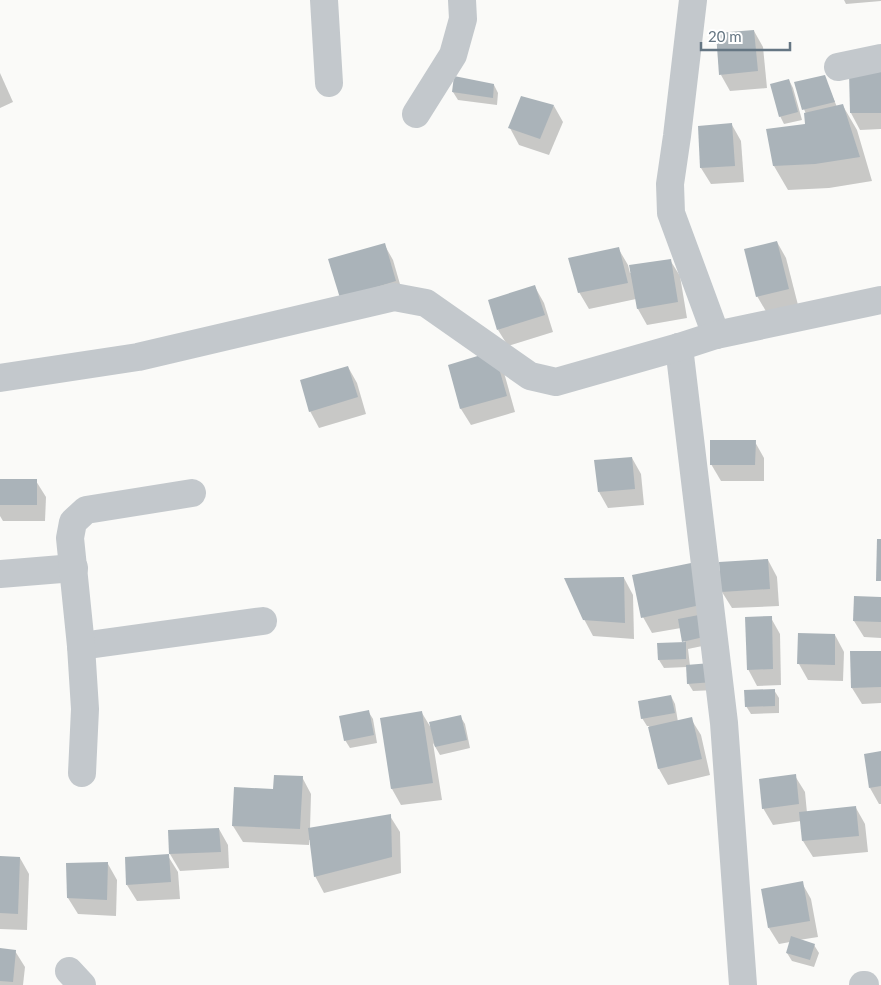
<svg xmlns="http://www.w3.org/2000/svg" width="881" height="985" viewBox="0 0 881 985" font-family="Lato,sans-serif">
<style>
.shadow{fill:#0003}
.building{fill:#aab3b9}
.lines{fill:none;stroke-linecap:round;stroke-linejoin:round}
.minor{stroke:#c3c8cc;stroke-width:28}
</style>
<rect width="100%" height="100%" fill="#fafaf8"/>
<g class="shadow">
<polygon points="844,0 881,0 881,1 846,4"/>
<polygon points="754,31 763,47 767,88 730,91 721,75"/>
<polygon points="0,73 13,102 0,108"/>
<polygon points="850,73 881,73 881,129 860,130 851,113"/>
<polygon points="824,76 837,107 843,106 857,130 872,181 829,188 788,190 774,166 767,130 807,125 806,114 804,109"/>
<polygon points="789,80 793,88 802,120 784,124 780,116"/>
<polygon points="494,85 498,93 497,105 458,100 453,92"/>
<polygon points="554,106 563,122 549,155 519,145 510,128"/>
<polygon points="732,125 741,141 744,182 711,184 701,168 699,127"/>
<polygon points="777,242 786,258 798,305 767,313 757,296"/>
<polygon points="384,244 393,260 404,298 351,314"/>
<polygon points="618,248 628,265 630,273 670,260 680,276 687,318 647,325 638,309 636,299 589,309 579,292"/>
<polygon points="535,287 544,303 553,332 508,346 498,330"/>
<polygon points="449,366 503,369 515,412 471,425 461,409"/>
<polygon points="348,367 357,383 366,414 319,428 310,411"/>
<polygon points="755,442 764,458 764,481 721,481 711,464"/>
<polygon points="632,458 641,474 644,505 608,508 599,492"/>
<polygon points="0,480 36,481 46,497 45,521 3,521 0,516"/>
<polygon points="768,560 777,577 779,606 732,608 722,592"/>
<polygon points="696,564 712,644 688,649 690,666 716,690 693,691 688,683 687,667 664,668 659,660 685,643 681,628 652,633 643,617"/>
<polygon points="624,578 633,595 634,639 593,636 584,619"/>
<polygon points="881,598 881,638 864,637 854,621"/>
<polygon points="771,618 780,634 781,685 757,686 748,669"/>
<polygon points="835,635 844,652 843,681 808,680 799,664"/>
<polygon points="881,652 881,703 862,704 852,688"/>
<polygon points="774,690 779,698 779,713 751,714 746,706"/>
<polygon points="671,696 675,704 678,722 691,719 701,735 710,775 668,785 659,769 649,726 647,726 642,718"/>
<polygon points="368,711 373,719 377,743 350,748 345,740"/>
<polygon points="422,713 431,728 460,716 465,724 470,748 440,755 433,743 442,800 401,805 392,789 381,719"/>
<polygon points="881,753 881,804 879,804 870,788"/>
<polygon points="795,776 805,792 807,813 856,808 865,824 868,852 813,857 803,841 801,821 773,825 763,808"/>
<polygon points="302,777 311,794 310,829 390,816 400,832 401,873 324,893 315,876 311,840 309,840 309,845 243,842 233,826 235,788 275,790"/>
<polygon points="219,829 228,845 229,868 180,871 170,854 169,831"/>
<polygon points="168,856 178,872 180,899 137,901 127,885"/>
<polygon points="0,857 20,858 29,874 27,930 0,929"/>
<polygon points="108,864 117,880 116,916 78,914 68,898"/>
<polygon points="802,883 811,899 818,937 799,940 814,945 819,953 814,967 792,961 787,953 790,942 779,944 769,928"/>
<polygon points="0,949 15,951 25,967 23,985 0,985"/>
</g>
<g class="building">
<polygon points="754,30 758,71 719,75 716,33"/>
<polygon points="849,72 881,72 881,113 850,113"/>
<polygon points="825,75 835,102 802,110 794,82"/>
<polygon points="454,76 494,84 493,98 452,92"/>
<polygon points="789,79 798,112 779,117 770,84"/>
<polygon points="521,96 554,105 540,139 508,128"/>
<polygon points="843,104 860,157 815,164 773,166 766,129 805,124 804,113"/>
<polygon points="732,123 735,166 700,168 698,126"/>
<polygon points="777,241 789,289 756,297 744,249"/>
<polygon points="385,243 396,281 340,298 328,259"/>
<polygon points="619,247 628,283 578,293 568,258"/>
<polygon points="671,259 678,302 637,309 629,265"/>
<polygon points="535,285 545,315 497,330 488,300"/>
<polygon points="494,351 507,396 460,409 448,365"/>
<polygon points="348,366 358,397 309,412 300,380"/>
<polygon points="710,440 756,440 755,465 710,465"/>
<polygon points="632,457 635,489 598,492 594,460"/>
<rect x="0" y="479" width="37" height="26"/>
<polygon points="877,539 881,539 881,581 876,581"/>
<polygon points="768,559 770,589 721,592 719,562"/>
<polygon points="696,562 705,604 641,618 632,575"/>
<polygon points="624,577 625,623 583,620 564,578"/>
<polygon points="854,596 881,597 881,622 853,621"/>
<polygon points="704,614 708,636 682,642 678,619"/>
<polygon points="772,616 773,669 747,670 745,617"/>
<polygon points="798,633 835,634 835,665 797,664"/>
<polygon points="686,642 686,659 658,660 657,643"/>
<polygon points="850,651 881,651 881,687 851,688"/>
<polygon points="711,663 713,682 687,684 686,665"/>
<polygon points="775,689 775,706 745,707 744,690"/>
<polygon points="671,695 675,713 641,719 638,701"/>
<polygon points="369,710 374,735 344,741 339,716"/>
<polygon points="422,711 433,783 391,789 380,718"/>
<polygon points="461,715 467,740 435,747 429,722"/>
<polygon points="692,717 702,759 658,769 648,727"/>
<polygon points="881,751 881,786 869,788 864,754"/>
<polygon points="796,774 799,804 762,809 759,779"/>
<polygon points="274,775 303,776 300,829 232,826 234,787 273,789"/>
<polygon points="856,806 859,836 802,841 799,812"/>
<polygon points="391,814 392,857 314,877 308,828"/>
<polygon points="219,828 221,852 169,854 168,830"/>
<polygon points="169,854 171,882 126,885 125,857"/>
<polygon points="0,856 20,857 18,914 0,913"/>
<polygon points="108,862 107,900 67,898 66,863"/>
<polygon points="803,881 810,921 768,928 761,889"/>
<polygon points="791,936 815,944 810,960 786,953"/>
<polygon points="0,948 16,950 13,982 0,981"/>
</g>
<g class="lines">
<g class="minor">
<polyline points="324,0 329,83"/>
<polyline points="693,0 677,136 670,184 671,213 716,335"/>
<polyline points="838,67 881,58"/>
<polyline points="416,114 453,55 463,19 462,0"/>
<polyline points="679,347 724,723 743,985"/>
<polyline points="0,378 138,357 394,297 426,303 530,376 556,382 679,347 716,335 881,300"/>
<polyline points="0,574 74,568"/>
<polyline points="81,646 263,621"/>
<polyline points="82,773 85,709 81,646 70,538 73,522 86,510 192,493"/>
<polyline points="69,971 82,985"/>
<polyline points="863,985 865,985"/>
</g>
</g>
<path d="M701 42v8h89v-8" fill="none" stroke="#657683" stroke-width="2.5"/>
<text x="708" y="42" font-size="15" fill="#657683" stroke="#ffffff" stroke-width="4" paint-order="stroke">20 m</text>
</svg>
